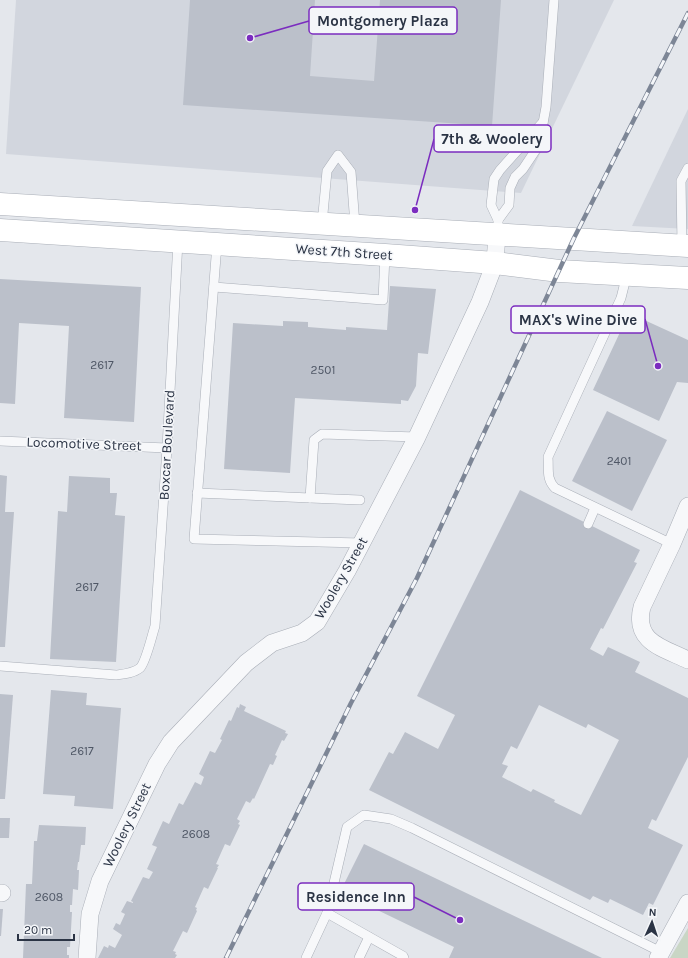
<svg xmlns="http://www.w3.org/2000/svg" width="688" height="958" viewBox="0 0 688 958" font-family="Karla,sans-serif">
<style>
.built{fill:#d2d6de}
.green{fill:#c9d6c5}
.building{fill:#bbc0ca;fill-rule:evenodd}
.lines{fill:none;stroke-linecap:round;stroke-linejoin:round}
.service-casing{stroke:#a9aeb7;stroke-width:10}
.minor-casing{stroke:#a9aeb7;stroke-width:18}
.secondary-casing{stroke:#a9aeb7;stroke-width:23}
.service{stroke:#f7f8fa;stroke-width:9}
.minor{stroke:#f7f8fa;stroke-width:17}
.secondary{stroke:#fff;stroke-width:22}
.rail-casing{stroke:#7d8696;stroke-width:4.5}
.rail{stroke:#f4f6f9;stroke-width:3;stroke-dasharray:9;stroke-linecap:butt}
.labels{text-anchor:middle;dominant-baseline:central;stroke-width:3;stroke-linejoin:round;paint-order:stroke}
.number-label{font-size:12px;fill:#4f5766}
.street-label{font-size:14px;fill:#2b3445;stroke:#f4f6f9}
.leader{fill:none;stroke:#7b2cbf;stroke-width:1.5}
.callout-dot{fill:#7b2cbf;stroke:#f4f6f9;stroke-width:1.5}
.callout{fill:#f4f6f9;stroke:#7b2cbf;stroke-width:1.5}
.callout-label{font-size:15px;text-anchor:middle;font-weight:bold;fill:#2b3445}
</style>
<rect width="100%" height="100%" fill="#e4e7ec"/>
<g class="built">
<polygon points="16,0 614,0 521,193 6,154"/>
<polygon points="688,109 688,229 632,226"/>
</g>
<polygon class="green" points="688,928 688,958 670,958"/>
<g class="building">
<polygon points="190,0 315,0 310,76 374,81 380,0 501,0 492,126 183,105"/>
<polygon points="0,279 141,287 134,422 64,418 69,326 19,323 15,404 0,403"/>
<polygon points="390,286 436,289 428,354 418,353 416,386 408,401 401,400 401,404 295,398 290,473 224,469 233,323 283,326 283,321 308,322 308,327 346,330 346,327 387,330"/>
<polygon points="629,313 688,340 688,383 677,382 659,421 593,390"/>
<polygon points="607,411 667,440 632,511 572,481"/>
<polygon points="0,475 7,476 5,512 14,512 5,647 0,647"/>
<polygon points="69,476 110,478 110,493 117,493 115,515 125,516 116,662 50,659 58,511 67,512"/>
<path d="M 520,490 L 640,550 L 634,562 L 637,563 L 603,629 L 601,628 L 590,649 L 603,656 L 608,647 L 640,662 L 635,672 L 688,698 L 688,757 L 656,821 L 652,819 L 648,828 L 683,845 L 653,905 L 649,903 L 643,915 L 610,899 L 608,903 L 593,896 L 590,900 L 369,790 L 389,752 L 393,754 L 405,732 L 438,749 L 455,715 L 417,696 ZM 539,705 L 586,728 L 588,724 L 619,740 L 581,815 L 554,802 L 555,800 L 533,789 L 531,792 L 502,777 L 508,766 L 502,764 L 511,746 L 517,749 Z"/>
<polygon points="51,690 87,693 86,705 121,708 113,809 74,806 75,796 43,794"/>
<polygon points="0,694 13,695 5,799 0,799"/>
<polygon points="240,704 246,707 244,711 286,731 285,733 288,734 284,741 282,740 275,755 277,756 273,765 270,764 254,799 253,798 250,803 246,801 237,819 240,821 238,824 240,825 230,846 225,844 216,864 219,865 217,868 218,868 208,889 204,887 195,907 197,908 196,910 197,911 187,933 183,931 173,951 176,952 175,954 177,955 175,958 98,958 104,946 108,948 109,945 115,948 122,935 113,929 116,923 120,925 125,914 121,912 127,901 133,903 133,902 131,901 143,877 149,879 153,872 147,869 157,847 152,845 163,821 169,824 179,803 183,805 195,782 201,785 204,777 199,774 210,751 215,753 222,740 220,739 229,720 231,721 237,707 239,708"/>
<polygon points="0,818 10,818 9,838 0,838"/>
<polygon points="39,825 86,827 85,845 81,845 79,862 78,862 77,870 79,870 78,890 73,889 72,905 70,905 70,912 72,912 70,947 67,947 67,955 69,955 69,958 23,958 26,884 32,884 34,841 37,841"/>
<polygon points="364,844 602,958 449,958 454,947 340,892"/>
<polygon points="0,909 3,909 1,936 0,936"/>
</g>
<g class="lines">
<defs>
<g id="service">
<polyline points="498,220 509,205 510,188 515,177 523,169 539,145 546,107 554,0"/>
<polyline points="322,224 327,171 338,155 351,172 355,225"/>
<polyline points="498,225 498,220 491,205 494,179 500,170 543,122"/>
<polyline points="217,244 194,539 362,543"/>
<polyline points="682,245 681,181 688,168"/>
<path d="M 627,274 L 621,298 L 548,457 C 549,469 546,479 555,488 L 672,544"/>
<polyline points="214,287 383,300 385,255"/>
<polyline points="0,441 167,448"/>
<polyline points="197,493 310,498 314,440 322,434 417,437"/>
<polyline points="310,498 360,500"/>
<polyline points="588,524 595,508"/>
<path d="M 0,666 L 116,675 C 124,674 134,673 140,668 C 146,662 152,635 155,626 L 167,448 L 178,241"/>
<polyline points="327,913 403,956 404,958"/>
<polyline points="306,958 327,913 347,827 364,815 391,819 412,828 661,952"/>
<polyline points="359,958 369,937"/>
</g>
<g id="minor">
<path d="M 688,506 L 672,544 L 642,607 C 633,642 663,648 688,660"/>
<polyline points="0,893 2,893"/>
<polyline points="87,958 90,914 100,881 157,764 171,742 246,663 272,643 302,633 317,622 347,571 417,437 480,302 495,263 497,234"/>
<polyline points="658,958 688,903"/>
</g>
<g id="secondary">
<polyline points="0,204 688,246"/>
<polyline points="0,230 385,255 495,263 559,271 688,278"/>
</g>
</defs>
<use href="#service" class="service-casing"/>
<use href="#minor" class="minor-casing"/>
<use href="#secondary" class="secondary-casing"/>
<use href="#service" class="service"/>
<use href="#minor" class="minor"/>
<use href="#secondary" class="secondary"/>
<defs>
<polyline id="rail" points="226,958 351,703 417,578 574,238 688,13"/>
</defs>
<use href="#rail" class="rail-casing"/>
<use href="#rail" class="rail"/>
</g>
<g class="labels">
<g class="number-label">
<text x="102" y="365">2617</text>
<text x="323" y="370">2501</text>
<text x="619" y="461">2401</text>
<text x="87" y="587">2617</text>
<text x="82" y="751">2617</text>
<text x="196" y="834">2608</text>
<text x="49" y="897">2608</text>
</g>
<g class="street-label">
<text transform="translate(344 252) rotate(4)">West 7th Street</text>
<text transform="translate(84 444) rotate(2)">Locomotive Street</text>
<text transform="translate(167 445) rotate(-87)">Boxcar Boulevard</text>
<text transform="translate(341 578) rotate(-60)">Woolery Street</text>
<text transform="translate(127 825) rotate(-64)">Woolery Street</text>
</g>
</g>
<path class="leader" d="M250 38L309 21M415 210L434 139M658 366L645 319M460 920L414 897"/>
<g class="callout-dot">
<circle cx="250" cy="38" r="4"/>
<circle cx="415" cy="210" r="4"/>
<circle cx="658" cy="366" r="4"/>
<circle cx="460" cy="920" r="4"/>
</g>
<g class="callout">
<rect x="309" y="7" width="148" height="27" rx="4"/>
<rect x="434" y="125" width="117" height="27" rx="4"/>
<rect x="511" y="306" width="134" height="27" rx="4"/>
<rect x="298" y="883" width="116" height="27" rx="4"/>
</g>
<g class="callout-label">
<text x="383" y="26">Montgomery Plaza</text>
<text x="492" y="144">7th &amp; Woolery</text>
<text x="578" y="325">MAX's Wine Dive</text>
<text x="356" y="902">Residence Inn</text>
</g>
<g transform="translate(652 922) rotate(3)" stroke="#f4f6f9" stroke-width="3" paint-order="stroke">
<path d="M0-3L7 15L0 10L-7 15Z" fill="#2b3445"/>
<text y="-6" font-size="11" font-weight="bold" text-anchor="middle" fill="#2b3445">N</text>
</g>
<path d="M18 934v6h56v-6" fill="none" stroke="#2b3445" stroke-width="2"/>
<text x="24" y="934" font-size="12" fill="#2b3445" stroke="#f4f6f9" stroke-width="3" paint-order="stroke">20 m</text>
</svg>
